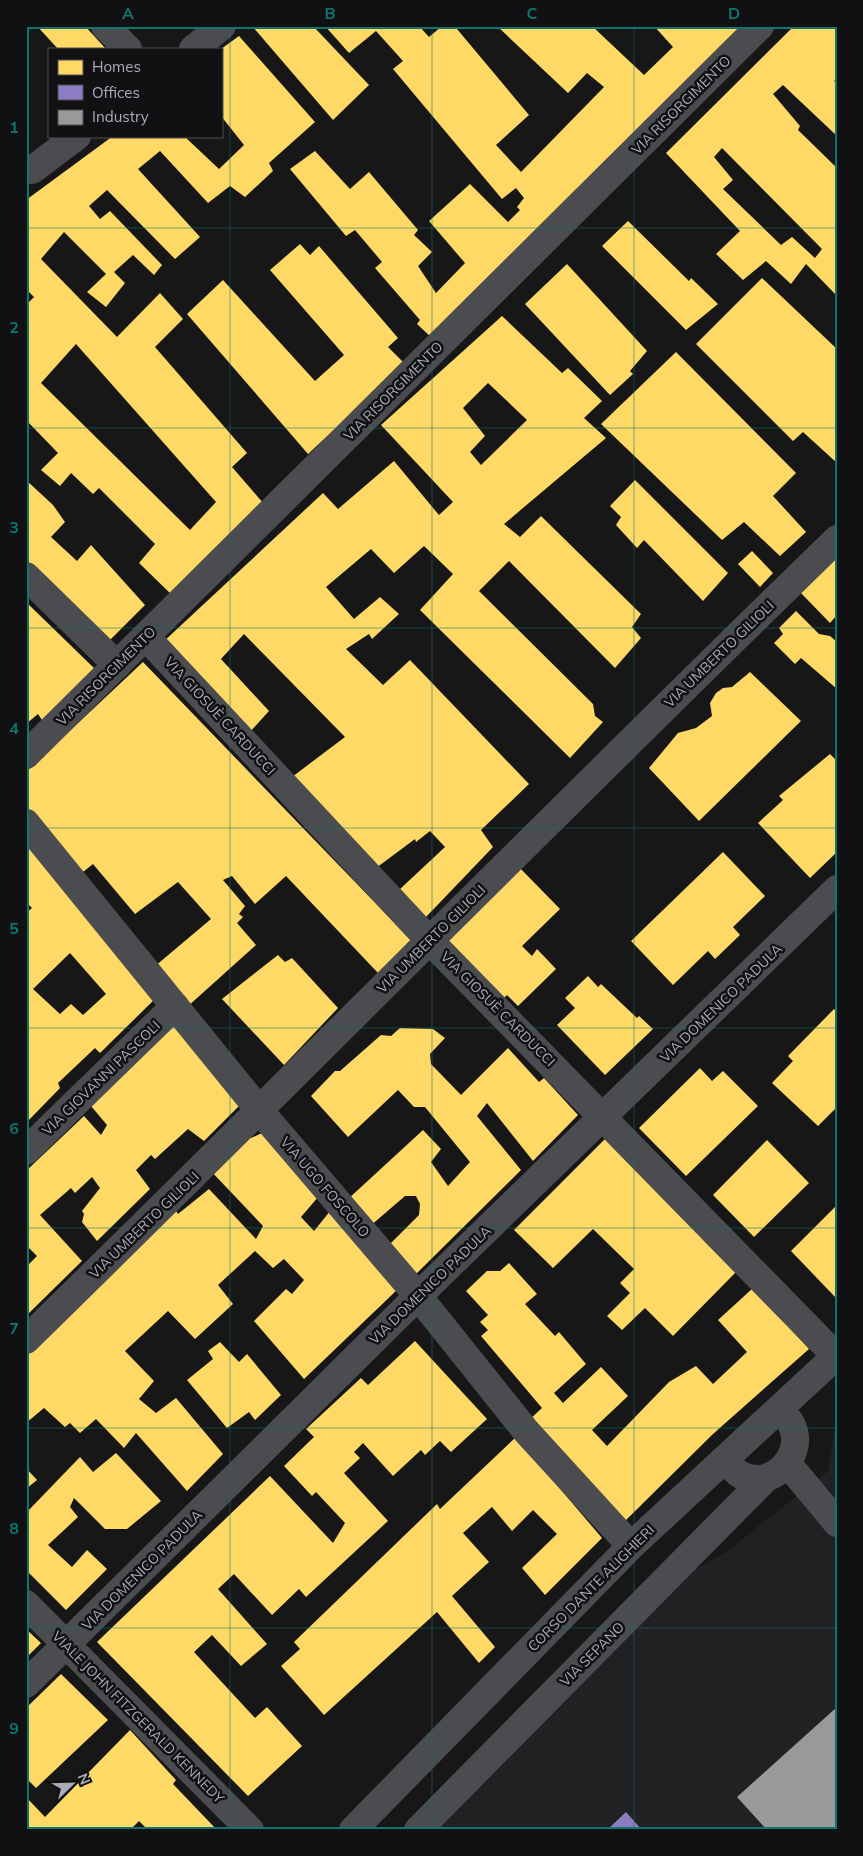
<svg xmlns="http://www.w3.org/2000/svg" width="863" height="1856" viewBox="0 0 863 1856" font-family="Mulish,sans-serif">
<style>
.built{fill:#212123}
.homes{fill:#ffd966;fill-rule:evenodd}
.offices{fill:#8e7cc3}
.industry{fill:#999}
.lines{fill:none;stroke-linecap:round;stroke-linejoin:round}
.street{stroke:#4b4c50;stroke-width:28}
.grid{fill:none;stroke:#0f766e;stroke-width:1;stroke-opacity:0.55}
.labels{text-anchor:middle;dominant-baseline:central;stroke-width:5;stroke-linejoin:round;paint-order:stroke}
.street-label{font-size:14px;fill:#a9acb7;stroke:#111113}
.neatline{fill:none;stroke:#0f766e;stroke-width:2}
.grid-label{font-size:16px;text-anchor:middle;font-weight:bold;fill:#0f766e}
</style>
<rect width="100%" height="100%" fill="#171717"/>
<polygon class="built" points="837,1414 837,1830 438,1830 695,1569 725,1553 828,1471"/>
<g class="homes">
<polygon points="37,26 85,26 106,49 58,49"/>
<polygon points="252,26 313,26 369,85 333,120"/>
<polygon points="325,26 419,26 429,37 442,26 460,26 457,29 529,115 496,145 521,172 604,87 587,73 568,93 497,26 592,26 644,75 673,47 654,26 749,26 432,338 417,324 420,320 375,268 382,262 355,230 346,236 290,169 315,151 350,189 369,172 418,230 414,235 432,252 418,266 436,293 465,263 429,221 470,184 508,222 520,210 517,207 524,198 516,188 502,199 393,69 403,61 376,31 349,53"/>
<path d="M 794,26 L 837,26 L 837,78 L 834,81 L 837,83 L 837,136 L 783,85 L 773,94 L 800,126 L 798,130 L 837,168 L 837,296 L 806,264 L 791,284 L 766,261 L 743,280 L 716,254 L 740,231 L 666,153 ZM 722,148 L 822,249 L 815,258 L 792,237 L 781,245 L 723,189 L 733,180 L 714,157 Z"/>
<path d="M 239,36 L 315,122 L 269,163 L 273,171 L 245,197 L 230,186 L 208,203 L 160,151 L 138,169 L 200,237 L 175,259 L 107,190 L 89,206 L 100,219 L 110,211 L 162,265 L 154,275 L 133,255 L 114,272 L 125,283 L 106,307 L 87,292 L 106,274 L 64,232 L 41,259 L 117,337 L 160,293 L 183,319 L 155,347 L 247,453 L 232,467 L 264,504 L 173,596 L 139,563 L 155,544 L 99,488 L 93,494 L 71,473 L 60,486 L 41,470 L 58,453 L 26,420 L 26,305 L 34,297 L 26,289 L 26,200 L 113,136 L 184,136 L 219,169 L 244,145 L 221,116 L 221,49 ZM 76,344 L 216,502 L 190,530 L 41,383 Z"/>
<polygon points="628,221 689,281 691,278 718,304 686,330 602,246"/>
<polygon points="300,244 310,255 319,246 398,338 388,347 405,364 308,454 187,314 223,280 315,381 344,355 270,270"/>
<polygon points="567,264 647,351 630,371 633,374 610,395 525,304"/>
<polygon points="762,278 837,349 837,463 803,432 793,441 696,344"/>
<path d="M 502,316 L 562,373 L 568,368 L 602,401 L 584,418 L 606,438 L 504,524 L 520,537 L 541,516 L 641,614 L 632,627 L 641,638 L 615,668 L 509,561 L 479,591 L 593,704 L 595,716 L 603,722 L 570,758 L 420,610 L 453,574 L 424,546 L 394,573 L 371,549 L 326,587 L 354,619 L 380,597 L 399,614 L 372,639 L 369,634 L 346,649 L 383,685 L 410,660 L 529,784 L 481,830 L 493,847 L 426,917 L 399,890 L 445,847 L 430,831 L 416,842 L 415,839 L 376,868 L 292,777 L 345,737 L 244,634 L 221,659 L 269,711 L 249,733 L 162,643 L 323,493 L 338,509 L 394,461 L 439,515 L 453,502 L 381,425 ZM 488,383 L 527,420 L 481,465 L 470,452 L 485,436 L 463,408 Z"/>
<polygon points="676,352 796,473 773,496 806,532 780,556 744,522 722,540 601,424"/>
<polygon points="26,480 53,505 65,522 51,537 77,561 91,545 145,605 106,644 26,562"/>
<polygon points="635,480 728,573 703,601 644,540 637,548 616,525 621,517 610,506"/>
<polygon points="752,551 773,573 760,587 738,564"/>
<polygon points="837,556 837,615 830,623 800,592"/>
<polygon points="26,602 96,670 42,720 38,714 26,724"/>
<polygon points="796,611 819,634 830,636 837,642 837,689 801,658 795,664 774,643 783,634 779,628"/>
<polygon points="143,662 412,941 378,973 286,876 255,904 232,876 223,880 245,906 239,914 243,917 237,923 256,945 187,1007 154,967 211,919 178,882 135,914 93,864 83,872 26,811 26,772"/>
<polygon points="750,672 801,721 699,821 649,768 678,733 696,728 712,716 710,703 716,693 723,688 732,687"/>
<polygon points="830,754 837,761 837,852 810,878 758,823 783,800 779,796"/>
<path d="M 26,841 L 158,996 L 100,1053 L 95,1048 L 58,1083 L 60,1088 L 26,1123 L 26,913 L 32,908 L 26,902 ZM 70,953 L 106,994 L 83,1015 L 71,1004 L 60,1014 L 33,989 Z"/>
<polygon points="723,852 765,896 733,927 740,935 715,959 708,951 673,985 631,941"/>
<polygon points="517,865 560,909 522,946 532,956 537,949 556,969 518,1006 507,995 501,1001 442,938"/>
<polygon points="278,955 285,962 292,958 338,1008 284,1065 222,999"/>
<polygon points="588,976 598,987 601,984 637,1018 639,1016 653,1029 605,1075 557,1025 575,1008 565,998"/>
<polygon points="834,1009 837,1012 837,1107 818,1126 772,1083 793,1061 788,1056"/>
<polygon points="175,1021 243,1102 204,1141 188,1129 155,1159 151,1155 136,1170 150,1189 97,1241 82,1222 84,1214 82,1211 100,1188 92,1177 75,1193 71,1188 40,1215 82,1261 26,1316 26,1267 37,1256 26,1245 26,1171 84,1116 101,1135 107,1125 91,1106"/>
<polygon points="400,1028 433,1029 445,1038 430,1054 431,1064 461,1095 508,1048 539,1082 544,1078 578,1115 533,1161 487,1103 477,1116 521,1170 414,1276 387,1247 419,1215 420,1204 416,1196 405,1196 369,1227 347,1200 423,1130 441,1149 431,1162 448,1186 470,1162 425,1107 414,1107 398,1090 348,1137 311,1096 335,1071 340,1071 381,1035 391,1036"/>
<polygon points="700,1068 712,1081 723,1071 758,1106 686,1176 639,1128"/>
<polygon points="262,1133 319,1196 301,1217 314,1231 331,1210 398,1289 304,1379 254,1321 286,1289 292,1294 304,1280 284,1259 273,1268 255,1251 218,1285 233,1304 195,1339 168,1311 125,1351 154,1381 139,1399 156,1413 176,1398 223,1454 187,1491 136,1433 124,1448 96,1419 80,1433 70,1423 65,1427 44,1408 26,1423 26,1353 174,1208 178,1214 209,1189 256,1239 263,1226 208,1168 243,1135 251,1138"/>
<polygon points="606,1138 738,1270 673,1336 645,1308 622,1330 607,1316 630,1293 620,1283 634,1269 593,1229 553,1268 514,1230"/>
<polygon points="767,1140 809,1183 754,1237 713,1195"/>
<polygon points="837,1205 837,1299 791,1251"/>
<polygon points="509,1263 537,1294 525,1304 555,1336 559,1332 586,1364 554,1393 563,1403 601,1367 628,1396 592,1430 607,1446 669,1382 696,1366 713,1384 747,1352 718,1320 753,1288 809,1349 713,1434 623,1523 528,1421 542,1408 481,1336 488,1330 480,1322 488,1315 466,1291 487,1271 500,1271"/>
<polygon points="415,1341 487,1419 451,1452 440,1441 425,1455 421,1450 393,1476 363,1443 354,1452 360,1458 344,1473 388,1521 306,1597 299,1589 272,1615 234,1574 218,1589 267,1644 241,1666 212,1635 194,1652 255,1718 267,1707 302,1746 248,1796 97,1642 270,1476 333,1543 345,1523 316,1492 312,1496 284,1466 314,1437 306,1429 361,1378 368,1385"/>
<polygon points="220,1342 239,1362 247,1354 281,1395 255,1420 249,1412 227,1428 187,1380 213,1359 208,1351"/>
<polygon points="516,1437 602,1538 545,1595 522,1568 557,1534 533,1510 512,1531 492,1507 463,1533 489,1562 452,1596 495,1647 479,1663 437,1612 324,1715 281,1666 300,1649 294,1642 437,1504 440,1509"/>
<polygon points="116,1453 161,1501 127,1529 105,1529 74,1498 70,1507 78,1517 48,1545 72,1567 87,1550 107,1569 66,1610 26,1570 26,1513 80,1457 93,1472"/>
<polygon points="26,1468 37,1480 26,1489"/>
<polygon points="26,1629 41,1643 26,1658"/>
<polygon points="61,1674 108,1720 36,1788 26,1778 26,1708"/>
<polygon points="130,1730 176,1780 173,1784 217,1830 148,1830 139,1821 130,1830 26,1830 26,1797 45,1817"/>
</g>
<polygon class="offices" points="626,1812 642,1830 607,1830"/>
<polygon class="industry" points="837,1707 837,1830 767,1830 737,1797"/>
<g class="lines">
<g class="street">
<polyline points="105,26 128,49"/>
<polyline points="193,49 222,26"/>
<polyline points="32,170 77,136"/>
<polyline points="26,576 117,665"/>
<polyline points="146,637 430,941 836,1356"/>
<polyline points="26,755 760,26"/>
<polyline points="26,823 260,1111 418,1296 526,1431 631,1546"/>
<polyline points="26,1151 175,1006"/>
<path d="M 26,1340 C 298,1074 564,804 837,539"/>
<path d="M 725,1459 C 729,1464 735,1472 741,1475 C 770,1491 804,1457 793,1428 C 791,1421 784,1415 779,1409"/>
<polyline points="788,1464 837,1523"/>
<polyline points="26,1604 250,1830"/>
<polyline points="26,1684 418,1296 837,889"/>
<polyline points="353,1830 631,1546 837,1355"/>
<polyline points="418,1830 766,1478"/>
</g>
</g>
<path class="grid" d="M 230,26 L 230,1830M 432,26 L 432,1830M 634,26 L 634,1830M 26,228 L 837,228M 26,428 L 837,428M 26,628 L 837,628M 26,828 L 837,828M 26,1028 L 837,1028M 26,1228 L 837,1228M 26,1428 L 837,1428M 26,1628 L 837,1628"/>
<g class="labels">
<g class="street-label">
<text transform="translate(681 105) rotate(-45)">VIA RISORGIMENTO</text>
<text transform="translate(393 391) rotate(-45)">VIA RISORGIMENTO</text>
<text transform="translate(719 654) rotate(-44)">VIA UMBERTO GILIOLI</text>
<text transform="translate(106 676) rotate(-45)">VIA RISORGIMENTO</text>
<text transform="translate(220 716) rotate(47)">VIA GIOSUÈ CARDUCCI</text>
<text transform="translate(431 939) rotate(-45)">VIA UMBERTO GILIOLI</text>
<text transform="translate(721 1003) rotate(-44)">VIA DOMENICO PADULA</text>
<text transform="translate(498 1009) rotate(45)">VIA GIOSUÈ CARDUCCI</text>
<text transform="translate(101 1078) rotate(-44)">VIA GIOVANNI PASCOLI</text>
<text transform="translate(325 1187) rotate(49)">VIA UGO FOSCOLO</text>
<text transform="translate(144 1225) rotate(-44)">VIA UMBERTO GILIOLI</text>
<text transform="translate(430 1285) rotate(-44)">VIA DOMENICO PADULA</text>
<text transform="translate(142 1570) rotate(-45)">VIA DOMENICO PADULA</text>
<text transform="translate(591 1588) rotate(-45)">CORSO DANTE ALIGHIERI</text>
<text transform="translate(592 1654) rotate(-45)">VIA SEPANO</text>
<text transform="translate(138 1717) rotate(45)">VIALE JOHN FITZGERALD KENNEDY</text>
</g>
</g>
<rect width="863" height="1856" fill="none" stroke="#111113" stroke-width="55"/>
<rect x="48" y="48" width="175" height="90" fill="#111113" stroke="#4e4f55"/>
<rect x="58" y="60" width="25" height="15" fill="#ffd966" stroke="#4e4f55"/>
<text x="92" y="72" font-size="15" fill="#a9acb7">Homes</text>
<rect x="58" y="85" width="25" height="15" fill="#8e7cc3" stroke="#4e4f55"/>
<text x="92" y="98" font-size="15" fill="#a9acb7">Offices</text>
<rect x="58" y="110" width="25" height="15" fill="#999999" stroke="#4e4f55"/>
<text x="92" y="122" font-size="15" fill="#a9acb7">Industry</text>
<g transform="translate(72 1784) rotate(67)" stroke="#111113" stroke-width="4" paint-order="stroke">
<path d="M0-4L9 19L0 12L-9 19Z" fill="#a9acb7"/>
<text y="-8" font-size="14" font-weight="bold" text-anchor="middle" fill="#a9acb7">N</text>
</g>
<rect x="28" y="28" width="808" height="1800" class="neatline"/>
<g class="grid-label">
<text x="128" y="19">A</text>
<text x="330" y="19">B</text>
<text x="532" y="19">C</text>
<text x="734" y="19">D</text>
<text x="14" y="133">1</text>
<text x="14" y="333">2</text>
<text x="14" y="533">3</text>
<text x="14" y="734">4</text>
<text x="14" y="934">5</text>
<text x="14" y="1134">6</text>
<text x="14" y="1334">7</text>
<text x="14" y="1534">8</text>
<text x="14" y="1734">9</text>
</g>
</svg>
